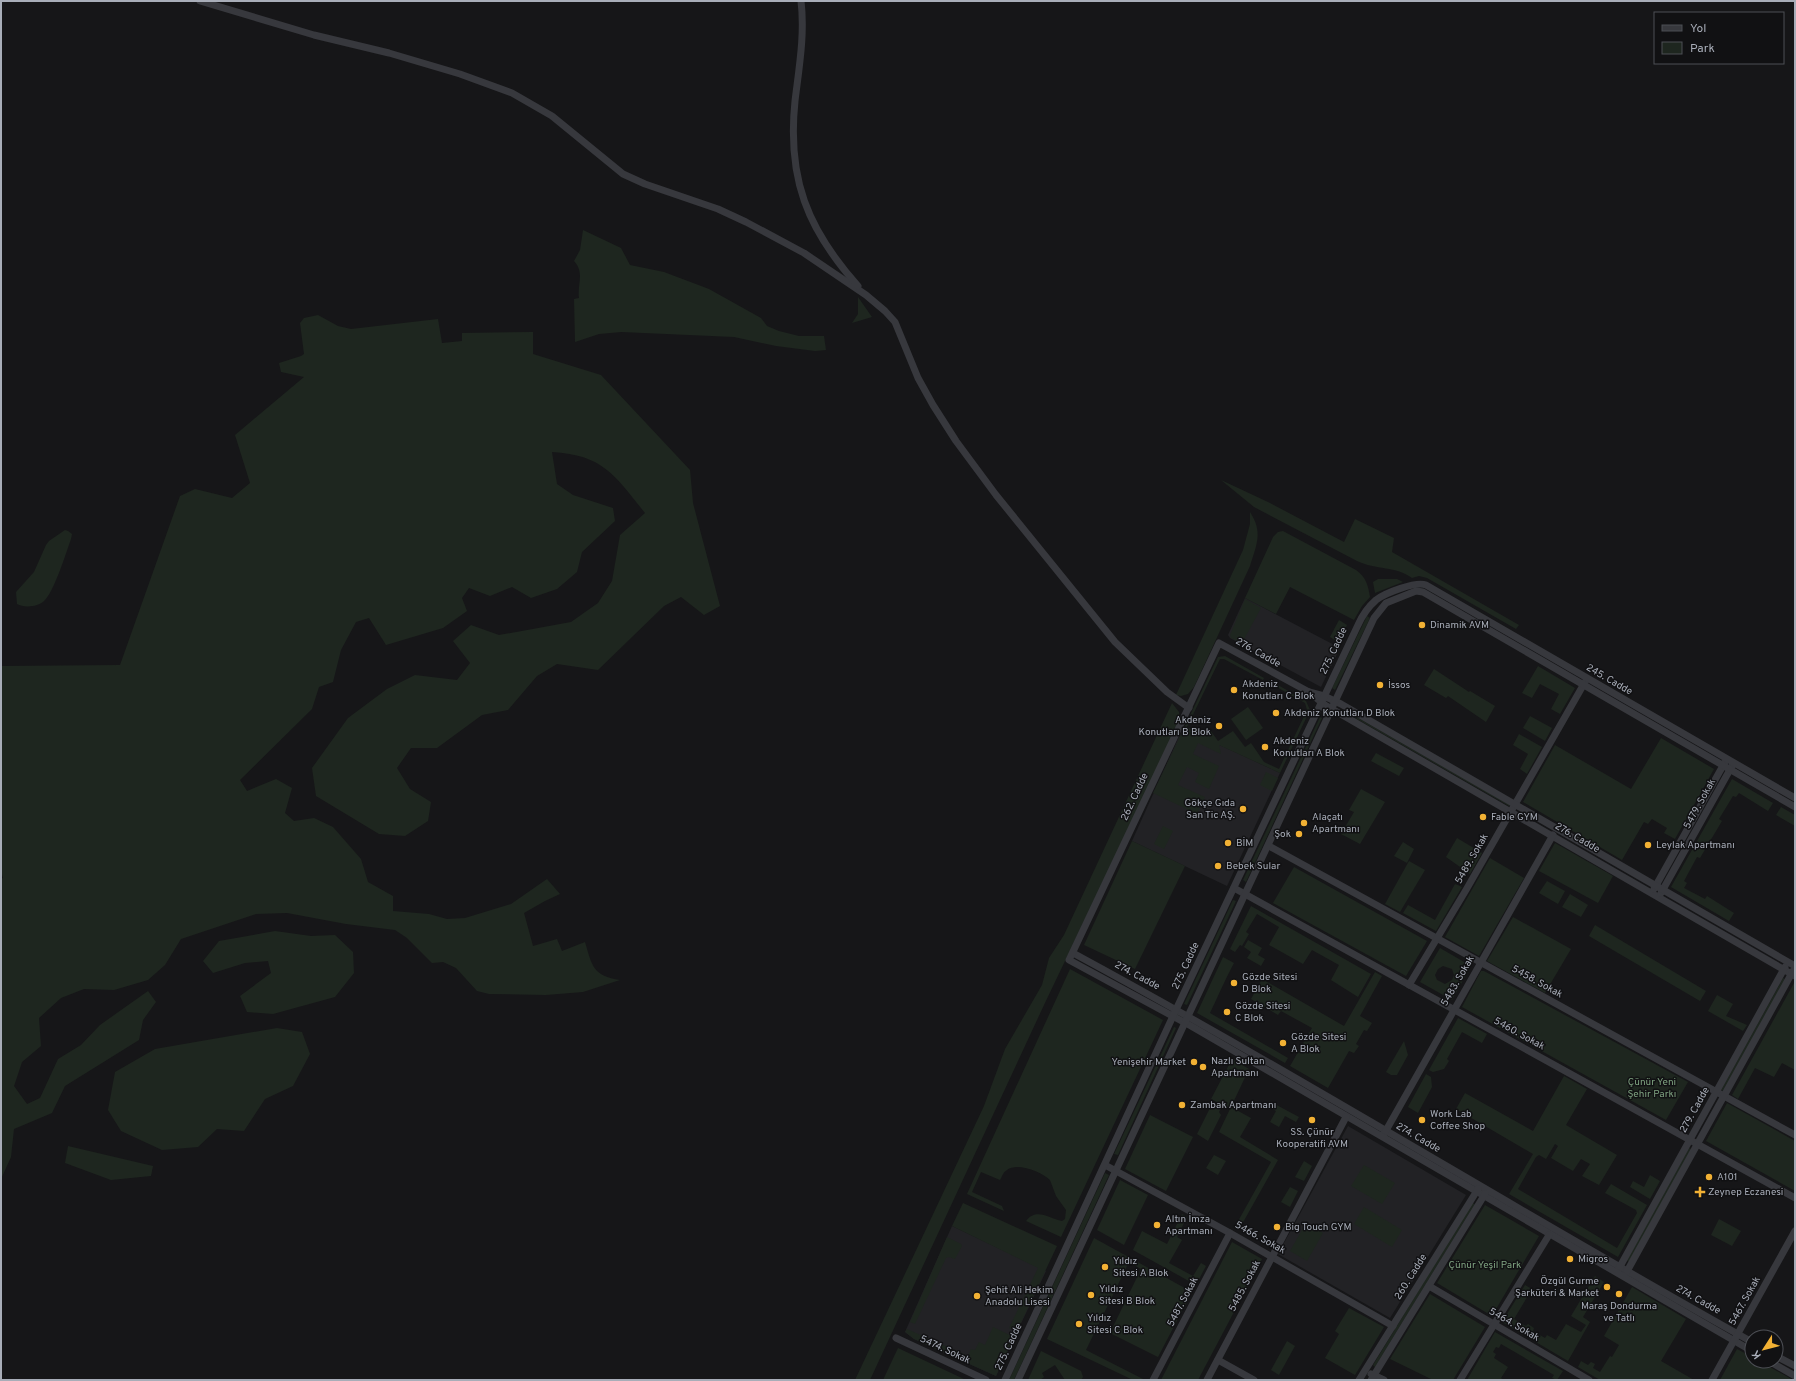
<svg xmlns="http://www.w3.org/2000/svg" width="1796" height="1381" viewBox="0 0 1796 1381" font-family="Overpass,sans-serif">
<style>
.built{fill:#222225}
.green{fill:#1e261f;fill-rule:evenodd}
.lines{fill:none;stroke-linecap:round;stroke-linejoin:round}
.minor{stroke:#37383d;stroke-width:7}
.poi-dot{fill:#f2b134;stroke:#111113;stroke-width:1.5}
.labels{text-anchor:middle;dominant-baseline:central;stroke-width:3;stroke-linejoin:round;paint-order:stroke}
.poi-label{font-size:10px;fill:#a8adb8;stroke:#111113;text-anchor:start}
.street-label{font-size:10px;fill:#a8adb8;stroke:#111113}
.park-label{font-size:10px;fill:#7fa381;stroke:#111113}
</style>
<rect width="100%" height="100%" fill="#161618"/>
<g class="built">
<polygon points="1245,598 1340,648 1321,687 1230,638 1228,635"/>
<polygon points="1183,728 1280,773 1227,886 1132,841"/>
<polygon points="1348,1126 1466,1195 1390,1318 1278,1254"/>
<polygon points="952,1226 1046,1271 996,1376 914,1339 905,1332"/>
</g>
<g class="green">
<path d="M 583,230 L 621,248 L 630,265 L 664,272 L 709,289 L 761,318 L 767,326 L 779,331 L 799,336 L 824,336 L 826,350 L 815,351 L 776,346 L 734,337 L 621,332 L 599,334 L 575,342 L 574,299 L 579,298 C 577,284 585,273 574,261 L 580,250 Z"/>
<polygon points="858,297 872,317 852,323 858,314"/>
<path d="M 318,315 L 338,326 L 351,329 L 438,319 L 442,343 L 462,341 L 462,333 L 533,332 L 533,354 L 601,375 L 690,470 L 693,503 L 720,606 L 704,615 L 681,597 L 664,606 L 598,670 L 557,664 L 537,676 L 508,710 L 482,715 L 437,748 L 411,748 L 397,768 L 410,789 L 431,802 L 428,821 L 405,836 L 379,834 L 316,796 L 312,768 L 348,718 L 387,689 L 415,675 L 457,680 L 470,663 L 453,641 L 471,625 L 499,635 L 571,622 L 598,603 L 612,581 L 620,535 L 645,513 C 615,476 604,455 552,452 L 557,484 L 573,495 L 613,508 L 615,521 L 582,552 L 577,572 L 557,589 L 531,598 L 512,587 L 490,596 L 469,588 L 462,598 L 467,611 L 443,628 L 386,645 L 369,618 L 356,622 L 341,650 L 333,682 L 319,687 L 312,709 L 240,780 L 247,791 L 276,779 L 292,788 L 285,813 L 294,821 L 314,818 L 333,827 L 361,859 L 368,882 L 393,896 L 393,911 L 429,914 L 447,919 L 465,918 L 511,904 L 547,879 L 560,894 L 545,901 L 524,913 L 533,946 L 557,939 L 562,951 L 585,942 C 592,966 593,976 620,980 L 583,992 L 546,995 L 489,994 L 477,991 L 456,968 L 443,962 L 432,963 L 407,938 L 395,930 L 346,924 L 287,913 L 256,914 L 181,939 L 165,965 L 148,980 L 114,990 L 84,989 L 61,998 L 39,1018 L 41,1046 L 22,1062 L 14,1086 L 27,1104 L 40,1098 L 58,1059 L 81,1045 L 100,1025 L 148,991 L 156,1002 L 143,1020 L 139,1040 L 65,1086 L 52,1113 L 14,1129 L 11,1157 L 1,1179 L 1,879 L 3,878 L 1,871 L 1,666 L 120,665 L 180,496 L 195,489 L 232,498 L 250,483 L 235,435 L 304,377 L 281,372 L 279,363 L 301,356 L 304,354 L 300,323 L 304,318 Z"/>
<path d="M 1221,480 L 1268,502 L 1344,542 L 1355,519 L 1394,538 L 1392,552 L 1519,625 L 1516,629 L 1427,578 L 1419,576 L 1412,578 C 1396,566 1376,570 1357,561 L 1254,507 Z"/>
<path d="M 1250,512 C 1263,532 1257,544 1250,566 L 1194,687 L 1188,694 L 1181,696 L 1176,695 L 1243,550 L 1250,524 Z"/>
<path d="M 65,530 L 68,531 L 72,534 L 71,539 C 66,553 54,592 44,601 C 38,607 24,608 17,604 L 16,592 L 34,572 L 46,545 L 49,541 Z"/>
<path d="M 1283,531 L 1356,570 C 1366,577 1368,585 1370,597 L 1362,606 L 1354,620 L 1290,587 L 1276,614 L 1245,598 L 1273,537 L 1278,532 Z"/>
<polygon points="1378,579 1397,579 1403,582 1375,593 1373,582"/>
<polygon points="1245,599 1261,608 1242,643 1231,638 1230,635"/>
<polygon points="1367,616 1370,618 1335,690 1332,688"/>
<polygon points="1339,620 1347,625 1338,642 1330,637"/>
<polygon points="1225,656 1264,678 1263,680 1224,659 1220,659 1187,727 1202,734 1208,727 1218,741 1233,731 1245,747 1251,743 1264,762 1279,769 1307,710 1305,703 1268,682 1269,680 1306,701 1310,710 1280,773 1219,745 1221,754 1198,743 1193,754 1219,766 1209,789 1195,782 1199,773 1187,767 1178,785 1205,797 1197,814 1153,793 1218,657"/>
<polygon points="1538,666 1575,688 1560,714 1551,709 1559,694 1540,684 1532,698 1522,693"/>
<polygon points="1434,669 1469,692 1470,691 1495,706 1486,722 1448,696 1446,698 1424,685"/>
<polygon points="1172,703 1179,712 1180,720 1044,1005 870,1380 855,1380 984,1106 1005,1049 1042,985 1049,958 1064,935"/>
<polygon points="1248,707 1263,728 1246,740 1231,719"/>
<polygon points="1344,710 1510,805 1509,806 1343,711"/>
<polygon points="1530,716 1552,728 1545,741 1523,728"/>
<polygon points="1320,717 1322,718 1246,882 1243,880"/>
<polygon points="1519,734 1542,747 1527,774 1520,769 1528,754 1513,745"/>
<polygon points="1661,738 1714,769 1675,839 1664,833 1667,828 1652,819 1648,824 1644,822 1622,860 1523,802 1555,745 1631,789"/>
<polygon points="1376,753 1404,768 1399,776 1371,761"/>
<polygon points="1266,772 1278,778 1272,791 1260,785"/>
<polygon points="1732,779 1773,803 1768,811 1739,793 1736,797 1733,796 1719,819 1722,821 1700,858 1697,857 1684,881 1687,883 1684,888 1705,899 1707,896 1734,913 1729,921 1671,887"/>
<polygon points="1361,789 1385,802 1360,844 1341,834 1354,812 1349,810"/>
<polygon points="1781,807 1795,815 1795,826 1776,815"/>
<polygon points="1163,826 1173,831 1164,849 1154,844"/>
<polygon points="1457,838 1482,853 1470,874 1446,857"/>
<polygon points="1132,841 1185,866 1135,969 1084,945"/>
<polygon points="1403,842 1414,849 1407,863 1394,856"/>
<polygon points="1555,843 1613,876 1598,903 1539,871"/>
<polygon points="1490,858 1524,878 1479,956 1445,937"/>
<polygon points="1409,861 1425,870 1400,912 1385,904"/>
<polygon points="1294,867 1427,941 1406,976 1273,903"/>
<polygon points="1547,881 1565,891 1558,904 1539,893"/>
<polygon points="1455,884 1462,887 1436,931 1403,913 1408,905 1435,920"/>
<polygon points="1570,894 1588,905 1581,917 1562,907"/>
<polygon points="1233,900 1236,901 1187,1005 1184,1004"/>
<polygon points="1251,906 1371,974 1358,997 1331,980 1339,965 1312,950 1303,964 1269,945 1279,927 1257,914 1246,932 1249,934 1242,946 1240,945 1235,952 1230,949"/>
<polygon points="1513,917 1571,949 1545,993 1487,961"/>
<polygon points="1595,925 1706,991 1700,1001 1589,936"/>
<polygon points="275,931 311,936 335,935 353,952 354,973 335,997 273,1014 247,1012 240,996 271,973 268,961 245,963 213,973 203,961 219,941"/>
<polygon points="1248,940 1262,948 1258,955 1265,959 1261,966 1247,958 1251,952 1244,947"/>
<path d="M 1440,948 L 1471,966 L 1452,1000 L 1420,982 ZM 1443,966 L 1452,969 L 1454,975 L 1452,980 L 1445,984 L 1437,980 L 1435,975 L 1438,969 Z"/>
<path d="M 1223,957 L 1234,963 C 1225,980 1218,996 1210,1013 L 1288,1058 L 1285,1063 L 1197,1013 Z"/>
<path d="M 1070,969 L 1163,1020 L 1061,1237 L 1026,1221 C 1037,1207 1049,1219 1062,1221 L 1065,1219 L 1066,1210 L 1056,1196 L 1050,1180 C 1042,1172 1017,1162 1007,1170 C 1003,1172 1002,1177 1000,1180 L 981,1172 L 972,1192 L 1002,1206 L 1004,1211 L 967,1194 Z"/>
<polygon points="1481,971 1484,971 1688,1082 1666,1120 1462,1007"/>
<polygon points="1375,972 1382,976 1360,1016 1372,1023 1367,1031 1364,1030 1356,1044 1359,1046 1354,1053 1349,1051 1328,1088 1290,1066 1312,1028 1281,1011 1278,1015 1251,999 1262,979 1344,1026"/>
<polygon points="1783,978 1785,979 1723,1091 1721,1090"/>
<polygon points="1794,983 1795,1070 1782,1063 1774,1077 1755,1068 1738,1099 1732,1095"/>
<polygon points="1717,995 1733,1004 1726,1016 1747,1025 1743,1031 1708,1011"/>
<polygon points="1458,1018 1487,1034 1482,1043 1462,1032 1447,1059 1449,1061 1444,1069 1433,1072 1429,1070"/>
<polygon points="1174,1027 1176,1028 1118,1155 1114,1154"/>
<polygon points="277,1028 302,1032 310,1054 293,1086 265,1099 244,1131 217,1129 198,1147 162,1150 121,1131 108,1110 115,1072 155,1049"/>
<polygon points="1404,1041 1408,1055 1397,1075 1391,1075 1386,1072"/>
<polygon points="1232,1059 1249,1069 1231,1107 1251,1118 1240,1137 1278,1160 1241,1226 1237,1223 1271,1162 1219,1132 1230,1109 1211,1099"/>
<polygon points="1426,1074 1431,1077 1432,1087 1418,1113 1408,1107"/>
<polygon points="1564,1076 1587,1089 1566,1125 1617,1155 1599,1185 1582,1176 1590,1164 1581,1159 1573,1171 1551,1158 1558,1146 1555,1144 1546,1159 1539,1155 1536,1157 1518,1189 1617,1248 1637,1213 1636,1210 1605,1193 1611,1184 1647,1205 1618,1257 1509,1194 1533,1154 1456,1109 1465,1093 1533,1131"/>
<polygon points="1269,1101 1299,1117 1296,1122 1285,1116 1279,1127 1270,1122 1276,1111 1267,1106"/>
<polygon points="1727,1103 1795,1141 1795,1191 1706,1141"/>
<polygon points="1212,1104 1221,1108 1219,1112 1221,1115 1208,1141 1197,1134"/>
<polygon points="1150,1115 1193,1137 1166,1191 1125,1169"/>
<polygon points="68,1146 153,1166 151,1176 111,1180 65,1163"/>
<polygon points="1689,1148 1691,1149 1629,1262 1627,1260"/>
<polygon points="1214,1155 1226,1161 1218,1175 1206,1168"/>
<polygon points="1304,1161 1312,1166 1304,1181 1295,1177"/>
<polygon points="1364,1165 1395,1183 1382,1204 1351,1186"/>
<polygon points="1105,1173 1109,1175 1014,1380 1009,1380"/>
<polygon points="1650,1175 1660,1181 1650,1199 1630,1187 1633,1181 1644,1187"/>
<polygon points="1120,1180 1148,1195 1124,1245 1097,1230"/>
<polygon points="1290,1187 1298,1191 1290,1207 1281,1202"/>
<polygon points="963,1203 1057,1246 1017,1331 1009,1328 1038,1268 952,1226"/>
<polygon points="1472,1203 1475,1204 1375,1367 1373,1365"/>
<polygon points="1485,1205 1539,1236 1492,1316 1437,1283"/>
<polygon points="1364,1207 1402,1230 1392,1247 1354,1224"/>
<polygon points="1182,1214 1187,1217 1177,1237 1182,1240 1169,1263 1193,1276 1201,1263 1206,1266 1196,1285 1133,1250 1142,1231 1167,1244"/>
<polygon points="1719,1219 1741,1231 1732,1246 1711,1235"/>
<polygon points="1306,1223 1323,1233 1307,1261 1290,1251"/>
<polygon points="947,1237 961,1244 962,1246 955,1259 949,1257 946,1258 915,1324 910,1322"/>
<polygon points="1094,1238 1192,1292 1158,1357 1110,1333 1141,1269 1129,1262 1086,1350 1145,1380 1133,1380 1047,1339"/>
<polygon points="1232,1242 1262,1259 1198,1380 1161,1380"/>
<polygon points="1595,1276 1604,1282 1583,1317 1590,1322 1568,1361 1502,1322 1525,1285 1532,1289 1514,1319 1526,1326 1528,1324 1534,1328 1533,1331 1545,1338 1547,1335 1556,1340 1566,1324 1581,1332 1586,1325 1571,1316"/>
<polygon points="1632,1287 1686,1319 1661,1361 1694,1380 1600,1380 1578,1367 1581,1361 1588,1365 1591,1362 1595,1364 1593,1368 1600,1372 1610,1356 1612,1357 1619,1345 1604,1336"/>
<polygon points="1430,1294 1485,1327 1453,1380 1433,1380 1390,1359"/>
<polygon points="1349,1308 1384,1327 1355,1375 1325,1358 1339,1334 1335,1331"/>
<polygon points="993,1327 1014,1337 996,1376 914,1339 905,1332 907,1329 968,1356 971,1349 975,1350 979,1342 985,1345"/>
<polygon points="1495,1332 1563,1371 1557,1380 1552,1378 1554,1375 1501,1344 1499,1348 1496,1347 1493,1352 1496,1354 1494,1358 1508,1367 1501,1378 1504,1380 1467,1380"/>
<polygon points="1287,1341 1295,1346 1279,1375 1271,1370"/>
<polygon points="898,1348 966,1380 883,1380"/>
<polygon points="1737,1349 1752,1357 1752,1361 1759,1361 1793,1380 1720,1380"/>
<polygon points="1041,1351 1081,1371 1083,1377 1081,1380 1065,1380 1055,1365 1042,1373 1044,1377 1040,1380 1028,1380"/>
</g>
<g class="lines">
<g class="minor">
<polyline points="200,1 314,35 389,53 460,74 512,93 552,116 623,174 645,184 718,209 746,222 804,253 866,295 885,311 895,322 918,378 933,405 956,441 996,495 1115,642 1167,692 1189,708"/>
<path d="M 801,1 C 805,34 799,68 795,101 C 787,178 807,229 858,286"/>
<polyline points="1309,692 1325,705 1795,976"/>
<polyline points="1269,846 1795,1135"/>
<polyline points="1234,888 1795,1198"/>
<polyline points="1654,889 1725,762"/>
<polyline points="1661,893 1732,766"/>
<path d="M 1073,953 C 1302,1077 1524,1215 1752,1342"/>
<polyline points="1409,985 1466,890 1585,682"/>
<polyline points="1384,1134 1553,835"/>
<polyline points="1105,1165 1230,1233 1393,1326"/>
<polyline points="1617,1272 1785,967"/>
<polyline points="1625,1275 1793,971"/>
<polyline points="1429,1286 1589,1380"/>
<polyline points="896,1338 986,1380"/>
<polyline points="1752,1351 1191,1026 1069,960 1219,643 1309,692 1324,696 1341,704 1795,966"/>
<polyline points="1776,1356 1795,1366"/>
<polyline points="1218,1360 1254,1380"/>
<polyline points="1769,1361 1795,1376"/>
<polyline points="1371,1374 1384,1380"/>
<path d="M 1005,1380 L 1173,1016 L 1358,625 C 1362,616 1368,607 1376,600 C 1385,593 1416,581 1426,585 L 1795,798"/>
<polyline points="1018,1380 1374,618 1386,603 1416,591 1423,592 1795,807"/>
<polyline points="1153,1380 1230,1233"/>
<polyline points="1207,1380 1346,1117"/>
<polyline points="1359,1380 1478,1189"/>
<polyline points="1371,1380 1485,1194"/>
<polyline points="1460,1380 1549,1235"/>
<polyline points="1712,1380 1795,1231"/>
</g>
</g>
<g class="poi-dot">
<circle cx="1422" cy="625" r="4"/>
<circle cx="1380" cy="685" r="4"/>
<circle cx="1234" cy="690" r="4"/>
<circle cx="1276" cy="713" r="4"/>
<circle cx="1219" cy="726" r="4"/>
<circle cx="1265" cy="747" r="4"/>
<circle cx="1243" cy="809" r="4"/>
<circle cx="1483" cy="817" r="4"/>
<circle cx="1304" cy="823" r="4"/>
<circle cx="1299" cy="834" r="4"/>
<circle cx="1228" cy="843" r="4"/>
<circle cx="1648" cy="845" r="4"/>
<circle cx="1218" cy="866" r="4"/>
<circle cx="1234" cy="983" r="4"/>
<circle cx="1227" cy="1012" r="4"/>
<circle cx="1283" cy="1043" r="4"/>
<circle cx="1194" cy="1062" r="4"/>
<circle cx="1203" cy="1067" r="4"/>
<circle cx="1182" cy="1105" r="4"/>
<circle cx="1312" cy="1120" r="4"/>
<circle cx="1422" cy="1120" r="4"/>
<circle cx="1709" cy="1177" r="4"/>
<path d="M1698 1186h4v4h4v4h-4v4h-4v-4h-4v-4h4z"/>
<circle cx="1157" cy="1225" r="4"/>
<circle cx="1277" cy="1227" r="4"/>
<circle cx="1570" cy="1259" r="4"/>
<circle cx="1105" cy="1267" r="4"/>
<circle cx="1607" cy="1287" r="4"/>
<circle cx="1619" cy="1294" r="4"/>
<circle cx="1091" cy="1295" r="4"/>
<circle cx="977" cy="1296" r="4"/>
<circle cx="1079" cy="1324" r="4"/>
</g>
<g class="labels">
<g class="poi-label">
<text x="1430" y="625">Dinamik AVM</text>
<text x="1242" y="684">Akdeniz<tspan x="1242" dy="12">Konutları C Blok</tspan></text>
<text x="1388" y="685">İssos</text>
<text x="1284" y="713">Akdeniz Konutları D Blok</text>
<text x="1211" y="720" text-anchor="end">Akdeniz<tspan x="1211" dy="12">Konutları B Blok</tspan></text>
<text x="1273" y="741">Akdeniz<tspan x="1273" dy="12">Konutları A Blok</tspan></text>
<text x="1235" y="803" text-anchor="end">Gökçe Gıda<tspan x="1235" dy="12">San Tic AŞ.</tspan></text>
<text x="1312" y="817">Alaçatı<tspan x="1312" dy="12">Apartmanı</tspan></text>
<text x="1491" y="817">Fable GYM</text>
<text x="1291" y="834" text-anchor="end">Şok</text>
<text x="1236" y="843">BİM</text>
<text x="1656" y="845">Leylak Apartmanı</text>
<text x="1226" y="866">Bebek Sular</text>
<text x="1242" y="977">Gözde Sitesi<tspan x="1242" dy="12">D Blok</tspan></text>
<text x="1235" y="1006">Gözde Sitesi<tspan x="1235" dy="12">C Blok</tspan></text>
<text x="1291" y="1037">Gözde Sitesi<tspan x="1291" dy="12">A Blok</tspan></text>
<text x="1211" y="1061">Nazlı Sultan<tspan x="1211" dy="12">Apartmanı</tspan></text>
<text x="1186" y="1062" text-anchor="end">Yenişehir Market</text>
<text x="1190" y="1105">Zambak Apartmanı</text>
<text x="1430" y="1114">Work Lab<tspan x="1430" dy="12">Coffee Shop</tspan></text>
<text x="1312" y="1132" text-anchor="middle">SS. Çünür<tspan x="1312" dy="12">Kooperatifi AVM</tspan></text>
<text x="1717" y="1177">A101</text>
<text x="1708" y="1192">Zeynep Eczanesi</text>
<text x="1165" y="1219">Altın İmza<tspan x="1165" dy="12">Apartmanı</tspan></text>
<text x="1285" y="1227">Big Touch GYM</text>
<text x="1578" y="1259">Migros</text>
<text x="1113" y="1261">Yıldız<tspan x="1113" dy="12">Sitesi A Blok</tspan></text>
<text x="1599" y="1281" text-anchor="end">Özgül Gurme<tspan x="1599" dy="12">Şarküteri &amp; Market</tspan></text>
<text x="1099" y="1289">Yıldız<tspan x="1099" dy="12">Sitesi B Blok</tspan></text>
<text x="985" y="1290">Şehit Ali Hekim<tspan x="985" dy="12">Anadolu Lisesi</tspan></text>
<text x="1619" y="1306" text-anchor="middle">Maraş Dondurma<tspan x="1619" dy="12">ve Tatlı</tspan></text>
<text x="1087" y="1318">Yıldız<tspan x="1087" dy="12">Sitesi C Blok</tspan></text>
</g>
<g class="street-label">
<text transform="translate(1334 651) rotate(-65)">275. Cadde</text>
<text transform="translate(1258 653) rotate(29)">276. Cadde</text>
<text transform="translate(1609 680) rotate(30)">245. Cadde</text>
<text transform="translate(1135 797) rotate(-65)">262. Cadde</text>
<text transform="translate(1700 804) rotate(-61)">5479. Sokak</text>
<text transform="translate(1577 838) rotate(30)">276. Cadde</text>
<text transform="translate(1472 859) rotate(-60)">5489. Sokak</text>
<text transform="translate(1186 966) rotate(-65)">275. Cadde</text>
<text transform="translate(1137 976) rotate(28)">274. Cadde</text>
<text transform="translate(1458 981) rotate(-60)">5483. Sokak</text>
<text transform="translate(1537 982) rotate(29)">5458. Sokak</text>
<text transform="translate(1519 1034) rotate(29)">5460. Sokak</text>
<text transform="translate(1695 1110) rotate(-61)">279. Cadde</text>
<text transform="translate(1418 1138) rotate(30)">274. Cadde</text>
<text transform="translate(1260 1238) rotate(29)">5466. Sokak</text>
<text transform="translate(1411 1277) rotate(-58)">260. Cadde</text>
<text transform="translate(1245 1286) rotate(-62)">5485. Sokak</text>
<text transform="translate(1698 1300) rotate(29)">274. Cadde</text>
<text transform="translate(1745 1301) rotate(-61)">5467. Sokak</text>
<text transform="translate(1183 1302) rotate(-62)">5487. Sokak</text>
<text transform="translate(1514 1325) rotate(30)">5464. Sokak</text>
<text transform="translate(1009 1347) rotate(-65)">275. Cadde</text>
<text transform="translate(945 1350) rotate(25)">5474. Sokak</text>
</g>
<g class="park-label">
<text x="1652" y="1082">Çünür Yeni<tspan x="1652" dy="12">Şehir Parkı</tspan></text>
<text x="1485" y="1265">Çünür Yeşil Park</text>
</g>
</g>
<rect width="1796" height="1381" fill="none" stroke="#a8adb8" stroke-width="4"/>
<rect x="1654" y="12" width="130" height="52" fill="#111113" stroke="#4d4f55"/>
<rect x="1662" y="25" width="20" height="6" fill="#37383d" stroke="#4d4f55"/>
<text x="1690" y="32" font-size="12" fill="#a8adb8">Yol</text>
<rect x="1662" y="42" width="20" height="12" fill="#1e261f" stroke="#4d4f55"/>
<text x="1690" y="52" font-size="12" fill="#a8adb8">Park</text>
<g transform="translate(1764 1349) rotate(234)"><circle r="19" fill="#111113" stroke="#4d4f55"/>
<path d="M0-3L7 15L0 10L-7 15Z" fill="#f2b134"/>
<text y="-6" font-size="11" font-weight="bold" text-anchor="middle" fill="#a8adb8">K</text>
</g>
</svg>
